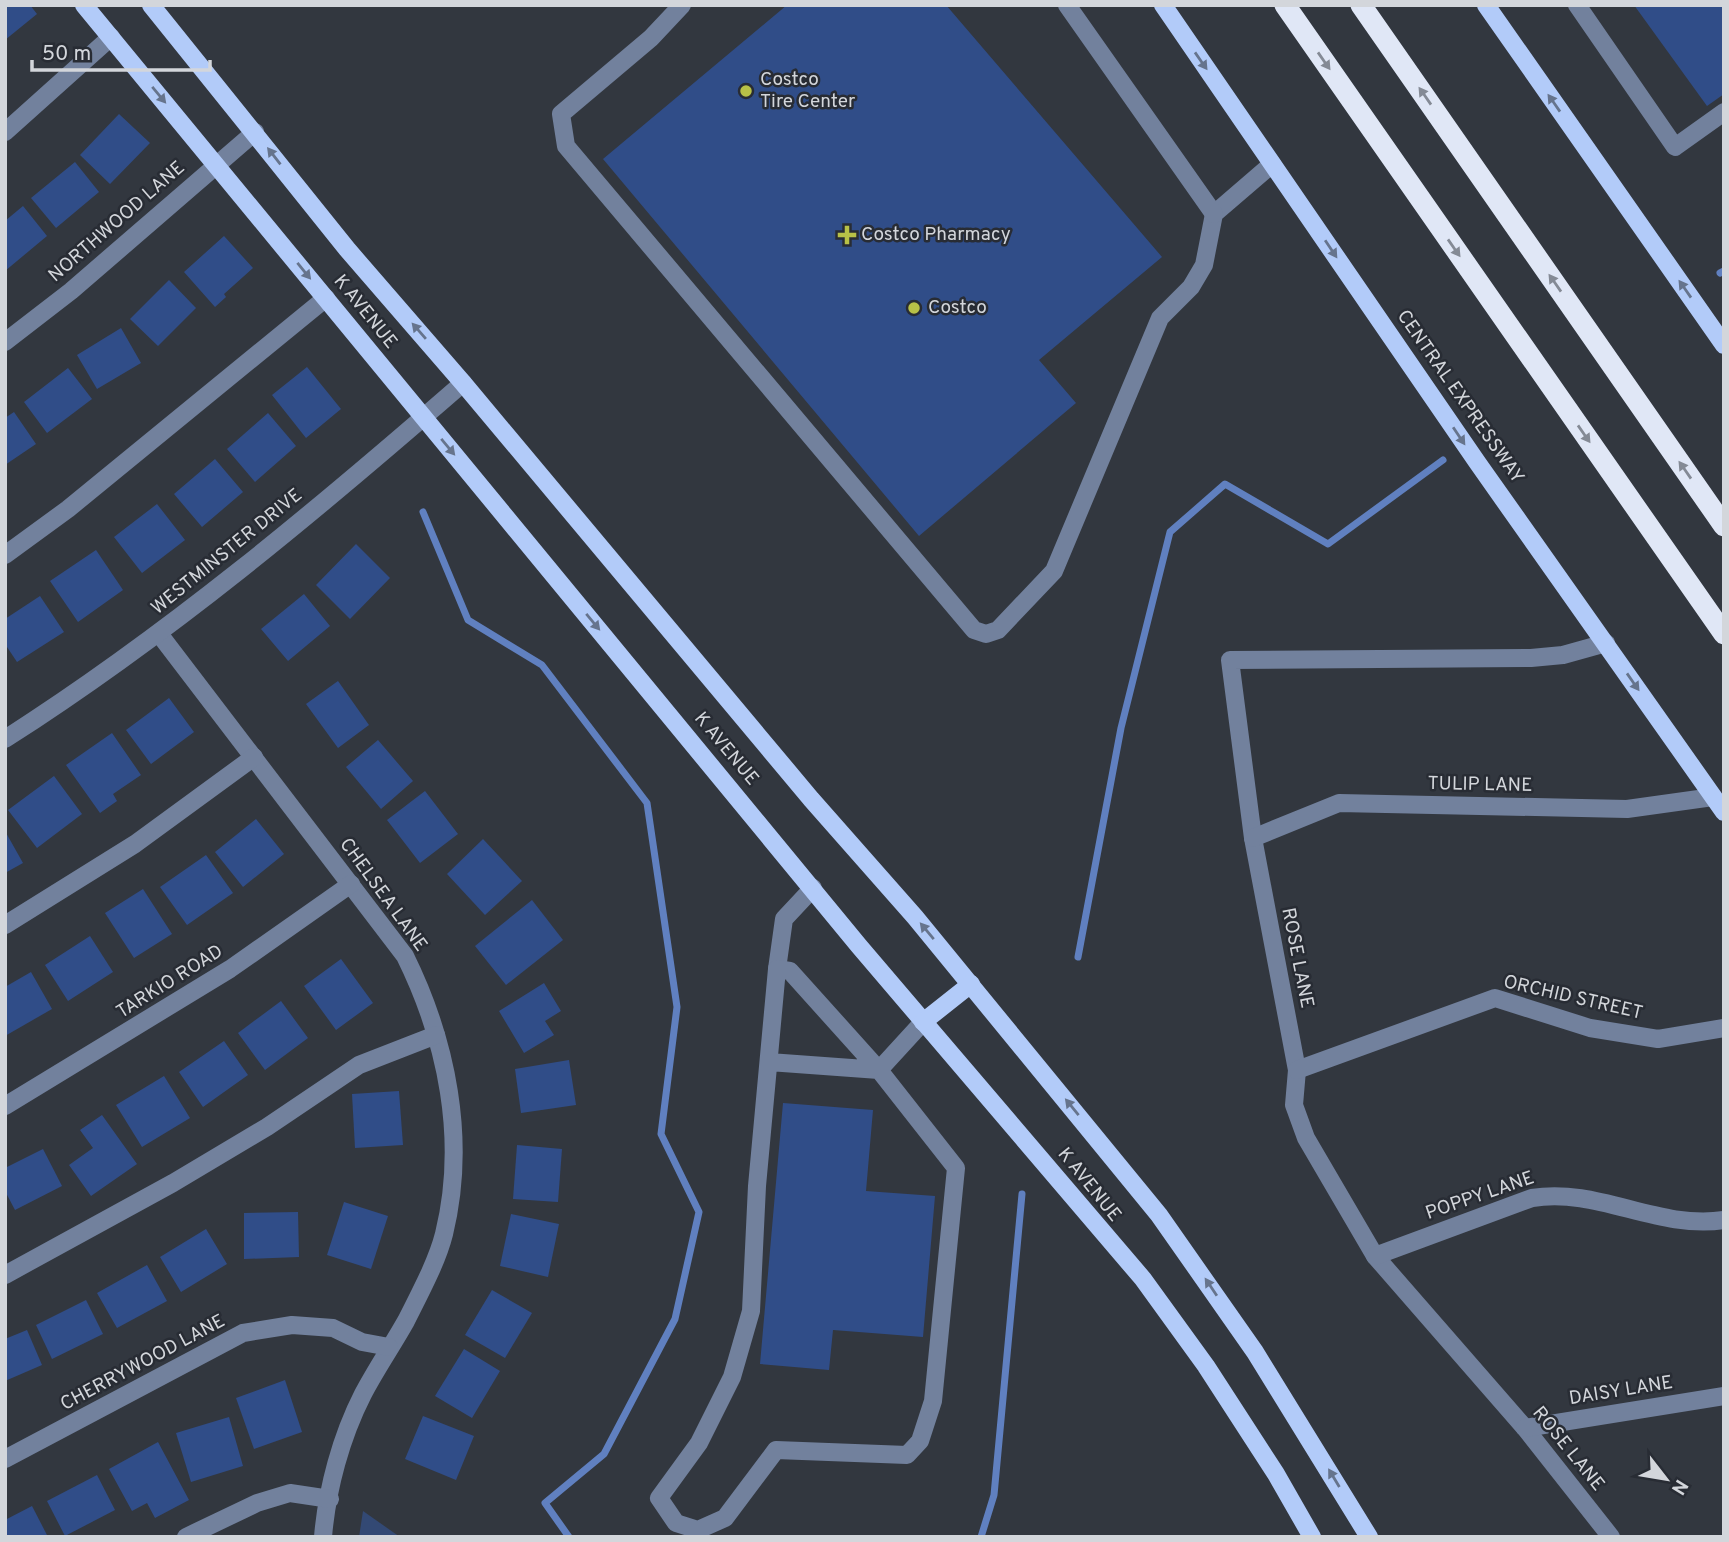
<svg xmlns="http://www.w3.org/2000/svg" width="1729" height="1542" viewBox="0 0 1729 1542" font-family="Overpass,sans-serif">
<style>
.green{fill:#334974}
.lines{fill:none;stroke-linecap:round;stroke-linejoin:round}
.stream{stroke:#6080c0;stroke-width:7}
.building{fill:#304d88}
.minor{stroke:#72819d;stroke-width:18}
.major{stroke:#b2cbf9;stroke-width:18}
.highway{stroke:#e0e7f6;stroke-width:21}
.oneway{fill:#66748d}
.oneway2{fill:#848a95}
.poi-dot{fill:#b8c147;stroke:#282c34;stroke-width:2.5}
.labels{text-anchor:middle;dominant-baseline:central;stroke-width:5;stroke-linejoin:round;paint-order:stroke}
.poi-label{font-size:19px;fill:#d3d6db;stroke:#282c34;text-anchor:start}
.street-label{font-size:19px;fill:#d3d6db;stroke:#282c34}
</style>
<rect width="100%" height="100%" fill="#32373f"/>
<polygon class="green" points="363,1511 400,1537 359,1537"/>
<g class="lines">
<g class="stream">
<polyline points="1720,273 1724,271"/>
<polyline points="423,512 468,620 542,665 647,803 677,1007 661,1134 699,1212 675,1319 604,1454 545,1503 569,1537"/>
<polyline points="1078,957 1121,728 1170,532 1225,484 1328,544 1443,460"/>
<polyline points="981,1537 994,1495 1022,1194"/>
</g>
</g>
<g class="building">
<polygon points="5,5 30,5 37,14 5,40"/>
<polygon points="787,5 946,5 1162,257 1039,360 1076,403 919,536 603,159"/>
<polygon points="1634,5 1724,5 1724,94 1707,106"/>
<polygon points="119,114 150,143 110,184 80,155"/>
<polygon points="75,162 99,192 56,228 31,198"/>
<polygon points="23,206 47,236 5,271 5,221"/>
<polygon points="224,236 253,268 224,294 226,297 215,307 184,272"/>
<polygon points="169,280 196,308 158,346 130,319"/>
<polygon points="121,328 141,363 97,389 77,355"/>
<polygon points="307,367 341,409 306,438 272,395"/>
<polygon points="68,368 92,399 47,433 24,402"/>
<polygon points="14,412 36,444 5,465 5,418"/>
<polygon points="268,413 296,446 255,482 227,449"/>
<polygon points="215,459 243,492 202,527 174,494"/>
<polygon points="157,504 185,540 142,573 114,537"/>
<polygon points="356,544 390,578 350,619 316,585"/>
<polygon points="96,550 123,590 78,622 50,581"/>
<polygon points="304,594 330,626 288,661 261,629"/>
<polygon points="40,596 64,632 17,662 5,644 5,619"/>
<polygon points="338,681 369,725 338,748 306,704"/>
<polygon points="169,698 194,732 151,764 126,730"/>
<polygon points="112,733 141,775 113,794 117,801 100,813 66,765"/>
<polygon points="378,740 413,781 381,809 346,767"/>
<polygon points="54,776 82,814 37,848 8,810"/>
<polygon points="425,791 458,834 420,863 387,820"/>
<polygon points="256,819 284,854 243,887 215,852"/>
<polygon points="5,831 23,863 5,873"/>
<polygon points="483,839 522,881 485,915 447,874"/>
<polygon points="206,855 233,893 187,925 160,887"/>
<polygon points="143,889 172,934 134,958 105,913"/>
<polygon points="532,900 563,940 506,985 475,946"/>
<polygon points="90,936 113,972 68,1001 45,965"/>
<polygon points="341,959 373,1003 336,1030 304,986"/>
<polygon points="31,972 52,1009 5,1036 5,987"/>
<polygon points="544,983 561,1011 545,1021 554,1035 524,1053 499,1011"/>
<polygon points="281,1001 308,1038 265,1070 238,1033"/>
<polygon points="224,1041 248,1075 203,1107 179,1072"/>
<polygon points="569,1060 576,1105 521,1113 515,1069"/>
<polygon points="164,1076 190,1118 142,1147 116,1105"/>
<polygon points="399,1091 403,1145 355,1148 352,1094"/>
<polygon points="783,1103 873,1110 866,1191 935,1196 923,1337 833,1330 829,1370 760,1364"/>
<polygon points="102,1115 137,1164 91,1196 69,1165 93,1148 80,1130"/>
<polygon points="517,1145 562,1149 558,1202 513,1199"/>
<polygon points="43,1149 62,1186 15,1210 5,1191 5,1168"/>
<polygon points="344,1202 388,1216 371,1269 327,1255"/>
<polygon points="298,1212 299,1257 244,1259 244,1213"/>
<polygon points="511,1214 559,1224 548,1277 500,1266"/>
<polygon points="206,1229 227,1264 181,1292 160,1257"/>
<polygon points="147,1265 167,1301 117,1328 97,1293"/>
<polygon points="492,1290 532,1313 505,1358 465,1335"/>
<polygon points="86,1300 103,1334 52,1359 36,1325"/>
<polygon points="27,1330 42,1365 5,1381 5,1339"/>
<polygon points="464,1349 500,1371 472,1418 435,1396"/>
<polygon points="285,1380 302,1432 254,1449 236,1398"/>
<polygon points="423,1416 474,1436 456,1480 405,1459"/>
<polygon points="229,1417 243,1466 191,1482 176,1433"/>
<polygon points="158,1442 189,1500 155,1518 147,1503 132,1511 109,1469"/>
<polygon points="97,1475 115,1510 65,1536 47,1501"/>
<polygon points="32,1506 48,1537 5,1537 5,1520"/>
</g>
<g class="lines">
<g class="minor">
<polyline points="682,5 651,38 561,114 566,146 974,630 986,634 998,630 1054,571 1160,318 1191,287 1204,265 1214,214 1272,164"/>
<polyline points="1067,5 1214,214"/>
<polyline points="1577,5 1675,147 1724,112"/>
<polyline points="5,132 111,37"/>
<polyline points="5,342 71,291 255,132"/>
<polyline points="5,555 68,509 326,298"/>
<path d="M 160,635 L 405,956 C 447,1041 467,1140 444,1234 C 437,1262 419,1295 406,1321 C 392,1346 376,1369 363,1394 C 341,1437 327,1489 323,1537"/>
<polyline points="1606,643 1563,655 1531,658 1230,660 1253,838 1297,1070 1294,1105 1306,1138 1375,1256 1525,1428 1611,1537"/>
<path d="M 5,739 C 168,635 317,510 463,383"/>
<polyline points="1253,838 1339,803 1627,809 1713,797"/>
<polyline points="5,925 135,844 254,757"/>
<polyline points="777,969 784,919 813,888"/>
<polyline points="769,1062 879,1070 956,1168 933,1401 920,1441 907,1455 776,1450 725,1518 698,1530 676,1523 659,1498 699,1443 732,1377 751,1311 757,1186 777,969 790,971 879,1070 923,1022"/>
<polyline points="1297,1070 1495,998 1590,1028 1658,1039 1724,1028"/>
<polyline points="5,1106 230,969 351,884"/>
<path d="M 1375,1256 L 1532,1198 C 1598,1187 1657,1230 1724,1220"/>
<polyline points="5,1275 173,1183 267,1127 359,1065 436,1035"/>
<polyline points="1525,1428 1724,1396"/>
<polyline points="5,1459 243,1333 292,1325 333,1328 362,1342 389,1347"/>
<polyline points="186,1537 257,1503 290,1493 330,1499"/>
</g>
<g class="major">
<polyline points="84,5 859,946 1143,1279 1206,1366 1276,1474 1312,1537"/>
<polyline points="151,5 347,249 463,383 811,799 915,917 1159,1215 1255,1352 1369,1537"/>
<polyline points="1163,5 1477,462 1724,812"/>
<polyline points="1486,5 1724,345"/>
<polyline points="923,1022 971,984"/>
</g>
<g class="highway">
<polyline points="1285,5 1724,634"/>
<polyline points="1361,5 1724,526"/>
</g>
</g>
<defs><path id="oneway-solid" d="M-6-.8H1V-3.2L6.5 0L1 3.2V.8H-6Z" transform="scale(1.75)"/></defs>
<g class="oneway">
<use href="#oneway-solid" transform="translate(1201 61) rotate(55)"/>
<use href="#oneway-solid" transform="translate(159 95) rotate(50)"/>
<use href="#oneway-solid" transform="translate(1554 103) rotate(-125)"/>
<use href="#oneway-solid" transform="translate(274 156) rotate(-128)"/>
<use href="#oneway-solid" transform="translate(1331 249) rotate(56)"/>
<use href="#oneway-solid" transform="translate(304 271) rotate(51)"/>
<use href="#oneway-solid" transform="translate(1685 289) rotate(-125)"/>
<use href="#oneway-solid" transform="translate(419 331) rotate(-131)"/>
<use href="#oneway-solid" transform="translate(1459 436) rotate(56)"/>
<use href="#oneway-solid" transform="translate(448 447) rotate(50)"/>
<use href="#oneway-solid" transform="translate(593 622) rotate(50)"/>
<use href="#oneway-solid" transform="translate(1633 682) rotate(55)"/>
<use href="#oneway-solid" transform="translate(927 931) rotate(-130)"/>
<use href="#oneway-solid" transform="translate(1072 1107) rotate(-129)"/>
<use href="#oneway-solid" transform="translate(1211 1287) rotate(-124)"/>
<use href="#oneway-solid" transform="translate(1334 1478) rotate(-121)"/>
</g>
<g class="oneway2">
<use href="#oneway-solid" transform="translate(1324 61) rotate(55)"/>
<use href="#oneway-solid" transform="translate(1425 96) rotate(-125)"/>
<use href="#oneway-solid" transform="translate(1454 248) rotate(55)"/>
<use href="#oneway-solid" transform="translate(1555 283) rotate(-125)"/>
<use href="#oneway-solid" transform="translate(1584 434) rotate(55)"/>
<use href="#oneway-solid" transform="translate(1685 470) rotate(-125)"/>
</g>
<g class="poi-dot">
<circle cx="746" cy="91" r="7"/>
<path d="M843.5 224.5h7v7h7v7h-7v7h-7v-7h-7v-7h7z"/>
<circle cx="914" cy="308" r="7"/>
</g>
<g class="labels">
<g class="poi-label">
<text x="760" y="80">Costco<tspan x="760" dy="22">Tire Center</tspan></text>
<text x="861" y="235">Costco Pharmacy</text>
<text x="928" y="308">Costco</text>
</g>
<g class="street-label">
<text transform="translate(117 222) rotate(-41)">NORTHWOOD LANE</text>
<text transform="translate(365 312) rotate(51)">K AVENUE</text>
<text transform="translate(1460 397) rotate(55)">CENTRAL EXPRESSWAY</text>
<text transform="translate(227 552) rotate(-39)">WESTMINSTER DRIVE</text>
<text transform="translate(726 749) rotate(50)">K AVENUE</text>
<text transform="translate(1480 785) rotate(1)">TULIP LANE</text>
<text transform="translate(383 895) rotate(54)">CHELSEA LANE</text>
<text transform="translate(1297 958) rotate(79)">ROSE LANE</text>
<text transform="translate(170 982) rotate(-32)">TARKIO ROAD</text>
<text transform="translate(1573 998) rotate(13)">ORCHID STREET</text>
<text transform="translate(1089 1185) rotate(51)">K AVENUE</text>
<text transform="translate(1480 1196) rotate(-19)">POPPY LANE</text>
<text transform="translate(143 1363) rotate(-28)">CHERRYWOOD LANE</text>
<text transform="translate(1621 1391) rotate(-9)">DAISY LANE</text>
<text transform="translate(1568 1449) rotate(51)">ROSE LANE</text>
</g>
</g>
<rect width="1729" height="1542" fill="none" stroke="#d3d6db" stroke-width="14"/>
<g transform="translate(1666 1479) rotate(121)" stroke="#282c34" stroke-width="5" paint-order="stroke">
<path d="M0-5L12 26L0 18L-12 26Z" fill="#d3d6db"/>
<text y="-10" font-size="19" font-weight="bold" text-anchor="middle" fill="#d3d6db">N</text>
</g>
<path d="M32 60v10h178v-10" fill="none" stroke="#d3d6db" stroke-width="3.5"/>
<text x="42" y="60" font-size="21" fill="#d3d6db" stroke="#282c34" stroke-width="5" paint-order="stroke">50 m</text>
</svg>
